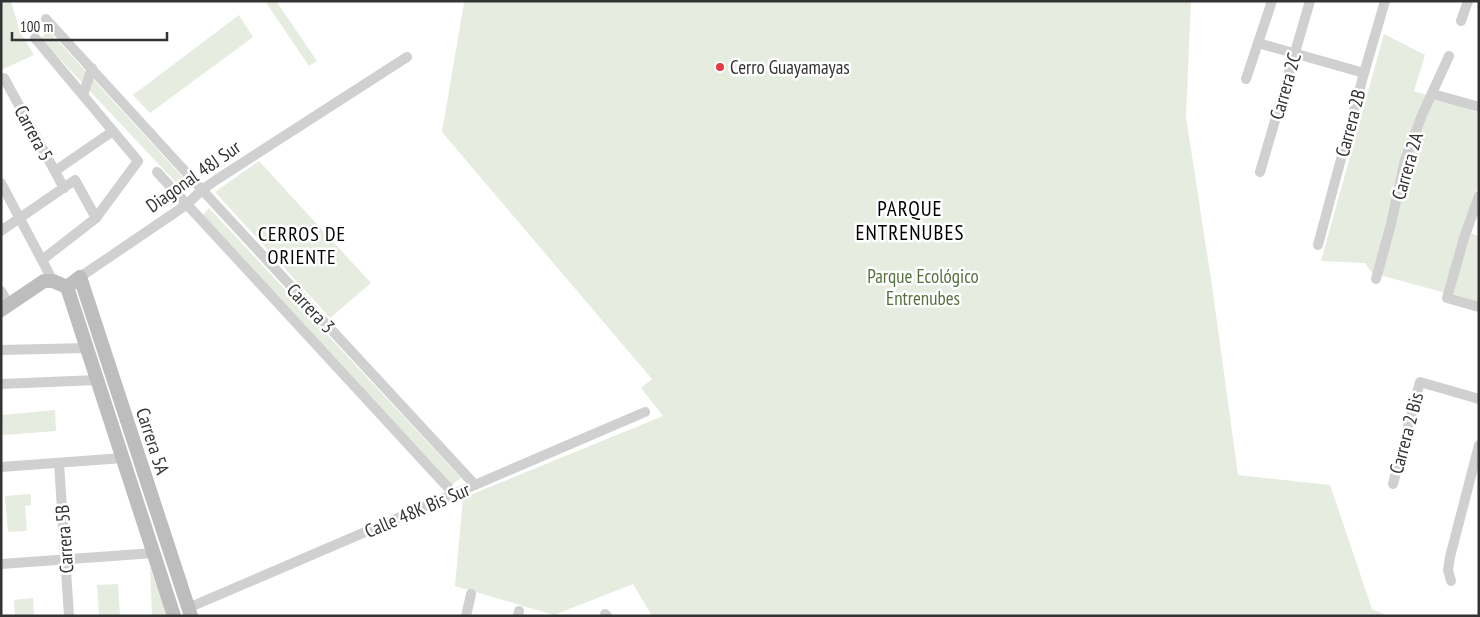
<svg xmlns="http://www.w3.org/2000/svg" width="1480" height="617" viewBox="0 0 1480 617" font-family="'PT Sans Narrow',sans-serif">
<style>
.green{fill:#e6ecdf}
.lines{fill:none;stroke-linecap:round;stroke-linejoin:round}
.street{stroke:#d0d0d0;stroke-width:10}
.secondary{stroke:#bdbdbd;stroke-width:14}
.poi-dot{fill:#e63946;stroke:#fff;stroke-width:2}
.labels{text-anchor:middle;dominant-baseline:central;stroke-width:5;stroke-linejoin:round;paint-order:stroke}
.poi-label{font-size:19px;fill:#333;stroke:#fff;text-anchor:start}
.street-label{font-size:19px;fill:#333;stroke:#fff}
.park-label{font-size:19px;fill:#56703f;stroke:#fff}
.neighbourhood-label{font-size:20px;letter-spacing:1px;fill:#000;stroke:#fff}
.quarter-label{font-size:21px;letter-spacing:1px;fill:#000;stroke:#fff}
</style>
<rect width="100%" height="100%" fill="#fff"/>
<g class="green">
<polygon points="1,1 11,1 20,32 34,55 1,70"/>
<polygon points="265,1 276,1 317,61 309,66"/>
<polygon points="463,1 1191,1 1186,117 1212,286 1238,475 1330,485 1372,609 1388,616 652,616 633,584 554,615 455,586 463,498 663,416 641,388 652,379 442,132 464,3"/>
<polygon points="239,15 253,37 150,113 133,95"/>
<polygon points="48,30 188,183 181,188 41,39"/>
<polygon points="1384,34 1425,55 1414,91 1479,113 1479,182 1464,231 1479,236 1479,302 1372,273 1365,263 1321,261"/>
<polygon points="259,161 371,283 330,318 215,192"/>
<polygon points="209,208 461,478 452,485 203,215"/>
<polygon points="55,410 56,431 3,435 2,415"/>
<polygon points="31,494 31,505 25,506 27,531 8,532 5,496"/>
<polygon points="150,567 167,616 152,616"/>
<polygon points="118,584 120,616 99,616 97,585"/>
<polygon points="33,598 34,616 15,616 14,600"/>
</g>
<g class="lines">
<g class="street">
<polyline points="46,19 216,205 475,485"/>
<polyline points="1461,21 1468,1"/>
<polyline points="35,38 138,161 96,218 42,260"/>
<polyline points="1258,43 1364,73"/>
<polyline points="4,78 64,188"/>
<polyline points="1246,79 1272,1"/>
<polyline points="1433,94 1479,107"/>
<polyline points="83,95 92,68"/>
<polyline points="55,171 113,131"/>
<polyline points="157,172 454,494"/>
<polyline points="1260,172 1310,1"/>
<polyline points="1,183 53,281"/>
<polyline points="1479,196 1464,238 1447,298 1479,307"/>
<polyline points="1,231 75,180 96,218"/>
<polyline points="1318,245 1364,73 1385,1"/>
<polyline points="80,277 186,205 202,190 216,180 407,57"/>
<polyline points="1376,279 1391,224 1405,160 1422,115 1449,56"/>
<polyline points="1,291 9,305"/>
<polyline points="1,350 87,348"/>
<polyline points="1,384 97,380"/>
<polyline points="59,463 69,616"/>
<polyline points="1,467 123,458"/>
<polyline points="1393,484 1420,382 1479,399"/>
<polyline points="1,564 154,553"/>
<polyline points="1451,581 1448,570 1450,557 1479,445"/>
<polyline points="188,608 645,412"/>
<polyline points="605,614 607,616"/>
<polyline points="466,616 471,594"/>
<polyline points="518,616 519,611"/>
</g>
<g class="secondary">
<polyline points="67,287 80,277 191,616"/>
<polyline points="67,287 174,616"/>
<polyline points="1,310 44,281 53,281 67,287"/>
</g>
</g>
<circle class="poi-dot" cx="720" cy="67" r="5"/>
<g class="labels">
<g class="poi-label">
<text x="730" y="67">Cerro Guayamayas</text>
</g>
<g class="street-label">
<text transform="translate(1285 86) rotate(-74)">Carrera 2C</text>
<text transform="translate(1350 123) rotate(-75)">Carrera 2B</text>
<text transform="translate(34 133) rotate(62)">Carrera 5</text>
<text transform="translate(1407 166) rotate(-74)">Carrera 2A</text>
<text transform="translate(193 176) rotate(-35)">Diagonal 48J Sur</text>
<text transform="translate(311 308) rotate(47)">Carrera 3</text>
<text transform="translate(1406 433) rotate(-75)">Carrera 2 Bis</text>
<text transform="translate(153 441) rotate(72)">Carrera 5A</text>
<text transform="translate(417 510) rotate(-23)">Calle 48K Bis Sur</text>
<text transform="translate(64 539) rotate(-94)">Carrera 5B</text>
</g>
<g class="park-label">
<text x="923" y="276">Parque Ecológico<tspan x="923" dy="22">Entrenubes</tspan></text>
</g>
<g class="neighbourhood-label">
<text x="302" y="234">CERROS DE<tspan x="302" dy="23">ORIENTE</tspan></text>
</g>
<g class="quarter-label">
<text x="910" y="208">PARQUE<tspan x="910" dy="24">ENTRENUBES</tspan></text>
</g>
</g>
<rect width="1480" height="617" fill="none" stroke="#333333" stroke-width="5"/>
<path d="M12 32v8h155v-8" fill="none" stroke="#333333" stroke-width="2.5"/>
<text x="20" y="32" font-size="15" fill="#333333" stroke="#ffffff" stroke-width="4" paint-order="stroke">100 m</text>
</svg>
